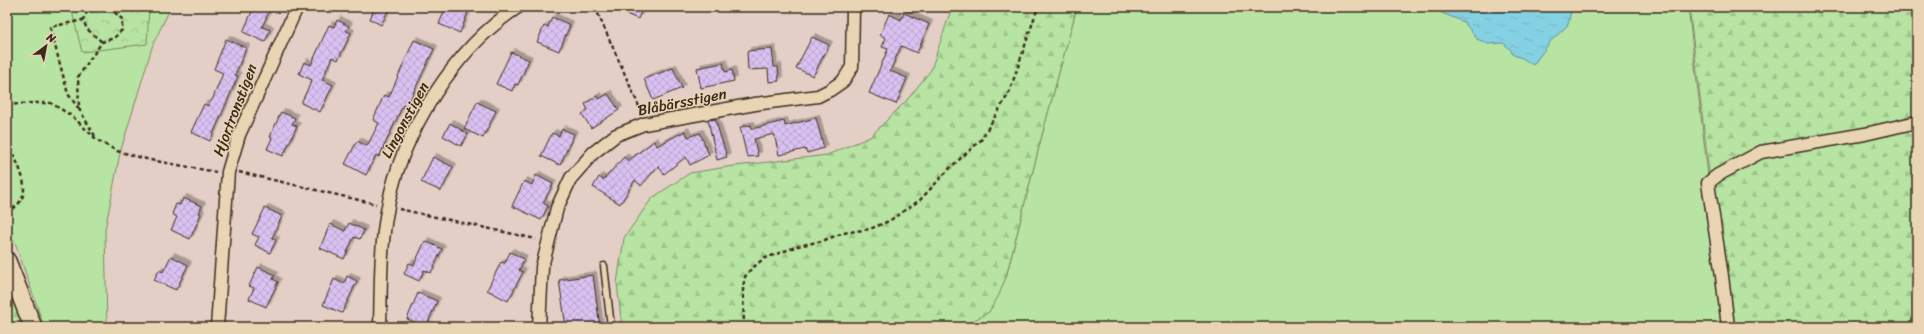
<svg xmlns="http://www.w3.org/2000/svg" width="1924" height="334" viewBox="0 0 1924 334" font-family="Sriracha,sans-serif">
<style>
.green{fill:#b7e4a2;stroke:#798760}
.forest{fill:url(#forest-firs);stroke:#798760}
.park{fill:url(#park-crowns);stroke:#798760}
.water{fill:url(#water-ripples);stroke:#678e94}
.building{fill:url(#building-cross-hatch);stroke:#3b2a1e;filter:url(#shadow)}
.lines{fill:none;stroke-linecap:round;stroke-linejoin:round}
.lane-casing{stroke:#3b2a1e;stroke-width:9}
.street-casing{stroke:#3b2a1e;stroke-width:15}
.secondary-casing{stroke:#3b2a1e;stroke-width:20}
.path{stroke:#3b2a1e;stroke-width:2.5;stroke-dasharray:4 3;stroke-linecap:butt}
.lane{stroke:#e9d5b4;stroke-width:6}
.street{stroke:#e9d5b4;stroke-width:12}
.secondary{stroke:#e9d5b4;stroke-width:17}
.labels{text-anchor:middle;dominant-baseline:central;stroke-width:3;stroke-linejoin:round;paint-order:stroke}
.street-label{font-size:15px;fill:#3b2a1e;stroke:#e9d5b4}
</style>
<defs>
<pattern id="forest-firs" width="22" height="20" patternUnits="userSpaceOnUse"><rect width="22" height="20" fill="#b7e4a2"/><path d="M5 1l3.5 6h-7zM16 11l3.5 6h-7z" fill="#9ec48b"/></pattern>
<pattern id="park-crowns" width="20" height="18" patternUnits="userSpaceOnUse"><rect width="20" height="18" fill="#b7e4a2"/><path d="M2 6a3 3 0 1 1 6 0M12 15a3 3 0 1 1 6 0" fill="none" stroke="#9ec48b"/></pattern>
<pattern id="water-ripples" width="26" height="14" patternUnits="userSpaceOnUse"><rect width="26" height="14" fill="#84d1e3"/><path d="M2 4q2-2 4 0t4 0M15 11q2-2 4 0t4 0" fill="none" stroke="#73b4c2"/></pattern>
<pattern id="building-cross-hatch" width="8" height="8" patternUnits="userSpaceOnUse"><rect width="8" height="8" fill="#d9c1f1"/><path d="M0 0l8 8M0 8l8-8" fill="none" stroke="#bba6ce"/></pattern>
<filter id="shadow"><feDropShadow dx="3.5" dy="-3.5" stdDeviation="0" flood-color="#0004"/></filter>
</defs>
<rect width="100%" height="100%" fill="#e4cfc6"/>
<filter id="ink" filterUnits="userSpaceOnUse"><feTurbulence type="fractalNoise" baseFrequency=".025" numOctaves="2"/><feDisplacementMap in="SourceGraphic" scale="8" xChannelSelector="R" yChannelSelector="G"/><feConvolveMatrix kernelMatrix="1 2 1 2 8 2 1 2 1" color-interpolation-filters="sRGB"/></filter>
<g filter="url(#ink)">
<g class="green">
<polygon points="7,7 171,7 153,44 120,153 105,230 107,327 44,327 16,245 7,231"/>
<polygon points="1077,7 1688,7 1726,327 962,327 969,323 1006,277 1042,135"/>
</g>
<g class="forest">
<polygon points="952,7 1077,7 1042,135 1006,277 999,295 989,312 962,327 622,327 617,283 624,238 652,198 690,173 727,167 827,155 870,137 907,100 931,70"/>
<polygon points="1689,7 1917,7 1917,327 1728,327"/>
<polygon points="7,266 33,327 7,327"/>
</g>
<polygon class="park" points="71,7 149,7 147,44 82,52"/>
<polygon class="water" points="1436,7 1572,7 1568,25 1551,41 1533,65 1522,58 1513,55 1510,49 1503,43 1488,44 1477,39 1464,22 1437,11"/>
<g class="building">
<polygon points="254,7 271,7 262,27 270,30 265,42 243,32"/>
<polygon points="375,7 390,7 381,25 370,19"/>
<polygon points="446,7 470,7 460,33 439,24"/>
<polygon points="609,7 643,7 638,19"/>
<polygon points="904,13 929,24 917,53 901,46 890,71 907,78 896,104 869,93 888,49 882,47 886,38 880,35 889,14 901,20"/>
<polygon points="552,17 570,25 559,51 537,42 544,26 548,27"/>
<polygon points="337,20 349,26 346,31 351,33 338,60 332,57 322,80 333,85 320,112 301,103 312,80 299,74 304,62 311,65 329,25 334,27"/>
<polygon points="812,37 829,45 813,76 796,68"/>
<polygon points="226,39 246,48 235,75 238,76 210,141 191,132 204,104 208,106 213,98 223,73 214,69"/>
<polygon points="414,40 434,49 407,106 403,105 379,157 376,155 366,175 345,164 357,141 367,146 379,123 373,120 384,95 389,97"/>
<polygon points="772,49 774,67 778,67 779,81 769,82 768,69 748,70 747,51"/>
<polygon points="511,52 529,60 518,85 515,84 512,91 496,84"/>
<polygon points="723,63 725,72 732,70 734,81 701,88 697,68"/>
<polygon points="673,68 682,88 653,100 644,79"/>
<polygon points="608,94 619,110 591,128 582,114 588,110 585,104 597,96 599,99"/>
<polygon points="477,102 496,111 483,138 464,129"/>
<polygon points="281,112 295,118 292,124 297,126 283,156 267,149 272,138 270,137"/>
<polygon points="816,118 824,148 807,153 805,149 779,155 774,134 754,139 758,156 747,157 740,127 751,125 752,129 784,121 785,126"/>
<polygon points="715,119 727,157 717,160 708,120"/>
<polygon points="450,123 468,134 461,146 443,136"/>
<polygon points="562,129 574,134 560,165 541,156 552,133 559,136"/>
<polygon points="685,131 688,137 700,133 709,155 690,165 686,157 664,174 658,166 641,186 635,180 620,204 593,187 599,177 603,180 624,157 628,161 654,141 657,146"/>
<polygon points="433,157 453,167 441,191 421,182"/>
<polygon points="536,175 553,184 543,203 548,206 541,220 512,206 524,181 532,185"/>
<polygon points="183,198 202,206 199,213 201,214 190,239 171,230 177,217 172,214 176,204 180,205"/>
<polygon points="265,208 282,216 272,238 276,240 270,253 255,245 259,237 252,234"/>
<polygon points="349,223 364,230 360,239 354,237 344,259 320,248 330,224 345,231"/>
<polygon points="425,241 442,249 431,273 424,270 419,281 404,274 409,263 414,265"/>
<polygon points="510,252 524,259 519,270 523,272 508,301 487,290 501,262 505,263"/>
<polygon points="171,256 188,265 176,290 154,280 159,270 163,272"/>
<polygon points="258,267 275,275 273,279 278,282 266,307 249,299 254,288 249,286"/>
<polygon points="593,275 600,327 566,327 559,280"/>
<polygon points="347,276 357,281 342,313 323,305 334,279 344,284"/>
<polygon points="418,293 437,301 426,327 407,319"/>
</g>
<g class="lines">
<defs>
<polyline id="lane" points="604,266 611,327"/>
<g id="street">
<polyline points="217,327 228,172 239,135 297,7"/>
<path d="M 380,327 C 381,287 380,245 388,206 C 402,132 455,48 518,7"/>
<polyline points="539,327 542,267 557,208 571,178 593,153 616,135 644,124 755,104 818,96 830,90 843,81 852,67 853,7"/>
<polyline points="1728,327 1722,276 1708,183 1718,175 1761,152 1865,134 1917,122"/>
</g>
<polyline id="secondary" points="7,261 33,327"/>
</defs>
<use href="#lane" class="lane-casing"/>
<use href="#street" class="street-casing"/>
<use href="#secondary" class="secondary-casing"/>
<g class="path">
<polyline points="93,7 88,10 83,20 87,29 102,42"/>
<polyline points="595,7 642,113"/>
<polyline points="7,105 32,103 51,103 72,116 97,140 117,151 150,160 216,172"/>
<polyline points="79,109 68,94 50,27 83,20"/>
<polyline points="95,136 79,109 78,77 102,42 114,38 122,30 122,19 109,7"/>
<path d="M 7,142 C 18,165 39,197 7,212"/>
<polyline points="239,172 376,204"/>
<polyline points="399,209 536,239"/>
<polyline points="744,327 743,287 745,277 747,273 763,259 798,246 822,241 843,233 870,229 889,221 920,200 952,166 981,140 1009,93 1038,7"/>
</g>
<use href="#lane" class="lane"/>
<use href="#street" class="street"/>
<use href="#secondary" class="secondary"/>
</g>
</g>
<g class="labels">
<g class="street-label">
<text transform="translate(682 102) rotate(-11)">Blåbärsstigen</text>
<text transform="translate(235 110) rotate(-69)">Hjortronstigen</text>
<text transform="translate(405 120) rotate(-62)">Lingonstigen</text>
</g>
</g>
<rect width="1924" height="334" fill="none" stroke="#e9d5b4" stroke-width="24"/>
<rect x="12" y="12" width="1900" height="310" fill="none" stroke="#3b2a1e" stroke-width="1.5" filter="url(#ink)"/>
<g transform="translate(46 46) rotate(32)" stroke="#e9d5b4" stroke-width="3" paint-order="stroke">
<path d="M0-3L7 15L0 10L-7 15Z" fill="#3b2a1e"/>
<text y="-6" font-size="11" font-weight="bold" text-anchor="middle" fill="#3b2a1e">N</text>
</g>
</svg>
